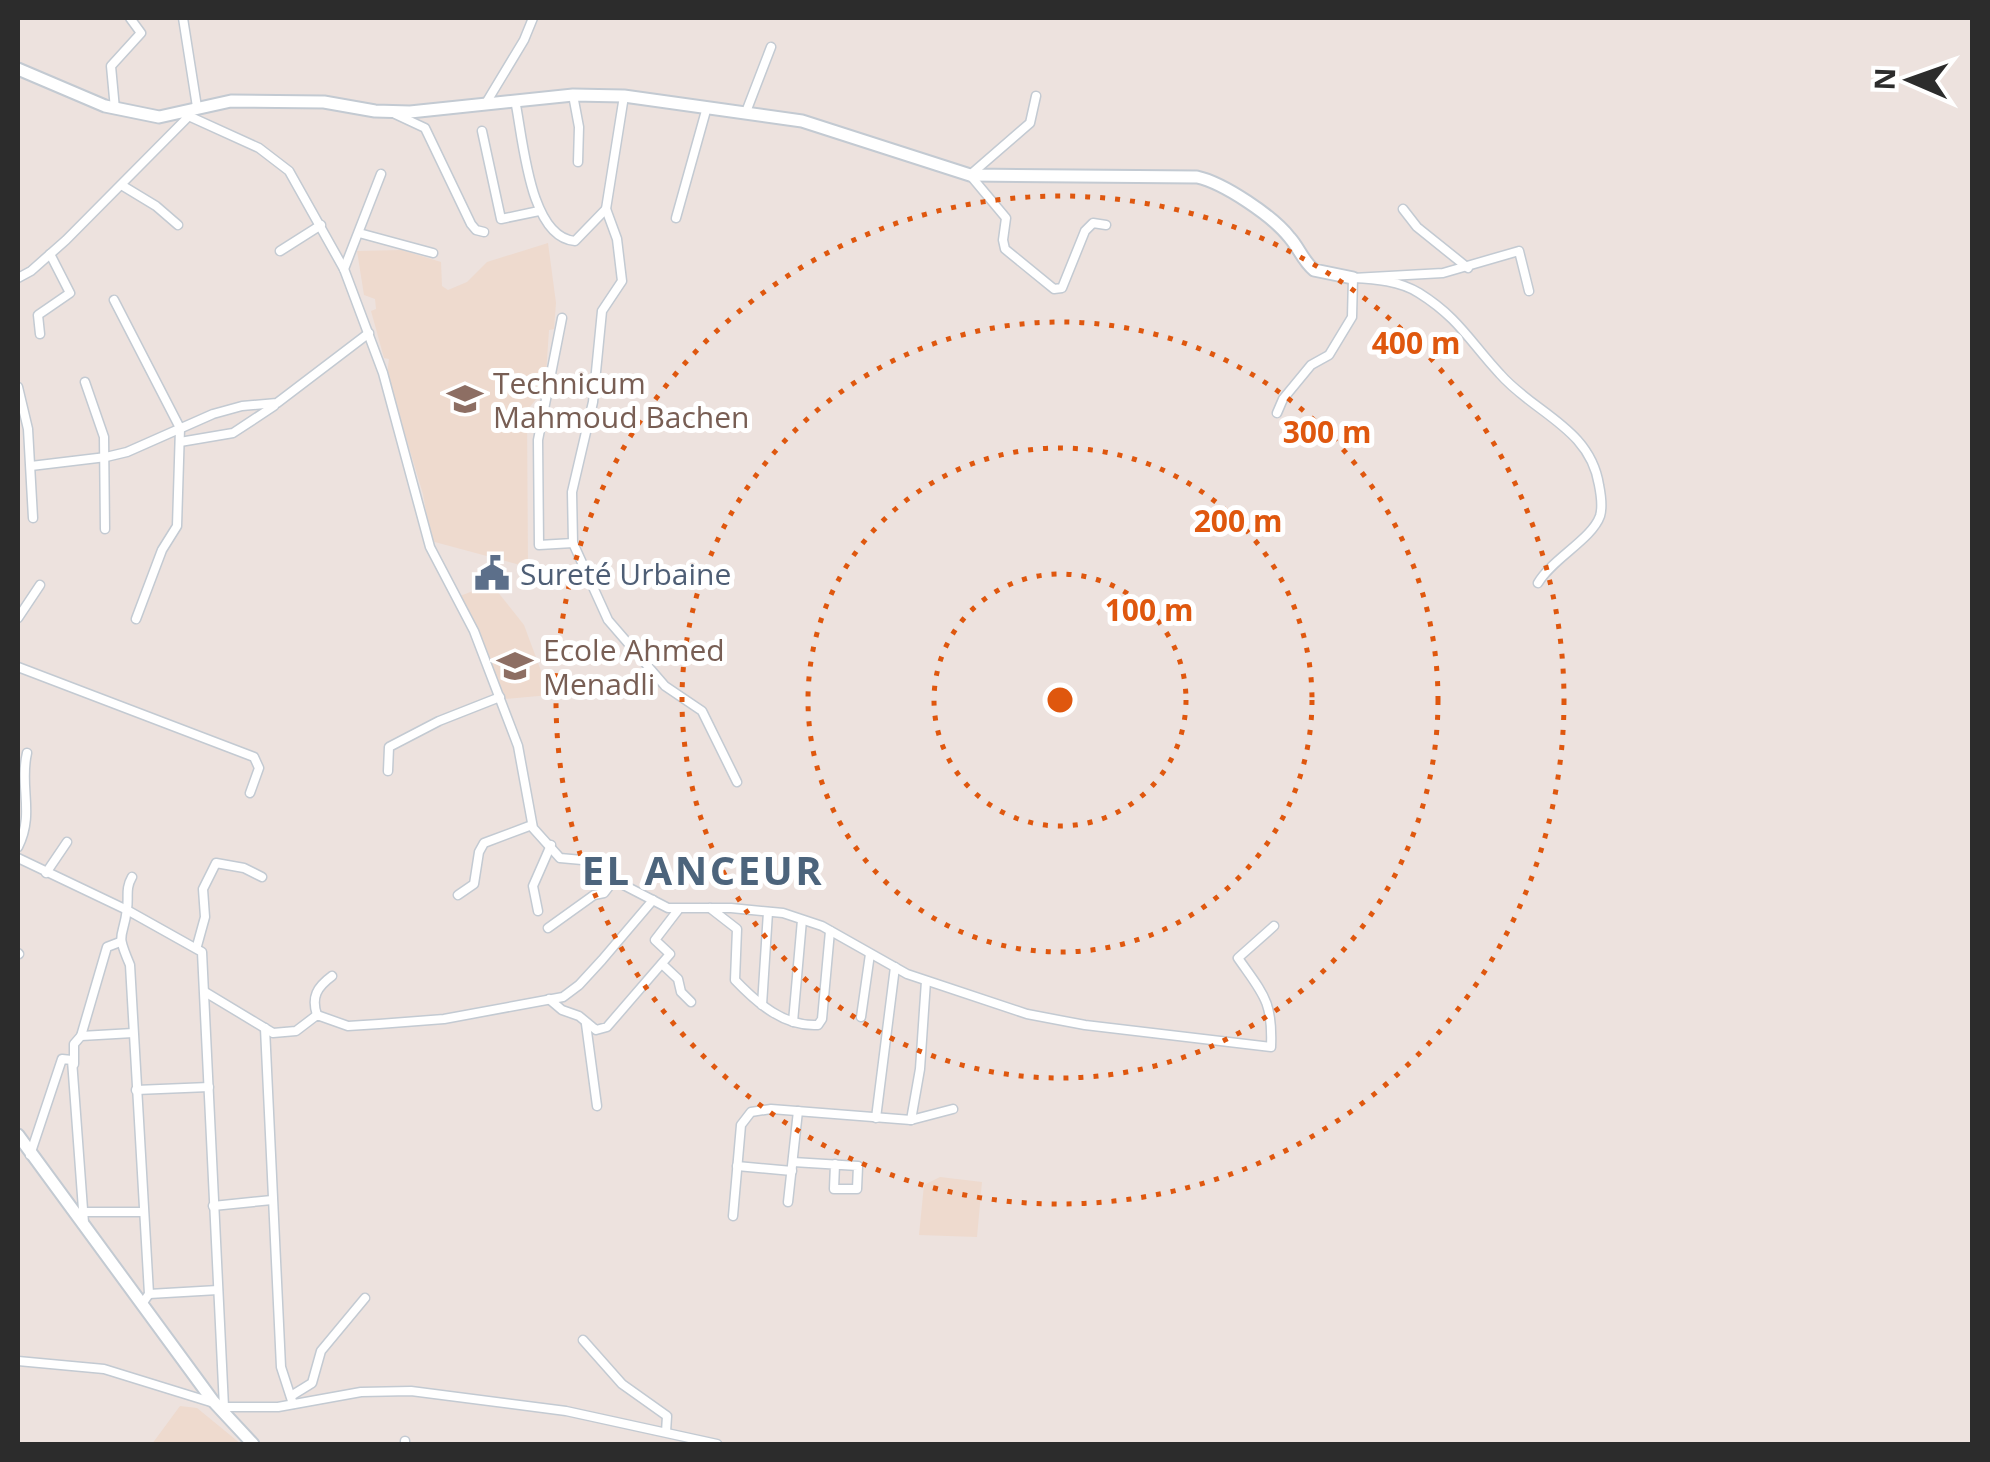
<svg xmlns="http://www.w3.org/2000/svg" width="1990" height="1462" viewBox="0 0 1990 1462" font-family="'Open Sans',sans-serif">
<style>
.education{fill:#eedace}
.lines{fill:none;stroke-linecap:round;stroke-linejoin:round}
.street-casing{stroke:#c3cad2;stroke-width:11}
.secondary-casing{stroke:#c3cad2;stroke-width:15}
.street{stroke:#fff;stroke-width:8}
.secondary{stroke:#fff;stroke-width:11}
.ring{fill:none;stroke:#df570e;stroke-width:5;stroke-dasharray:5 10}
.labels{text-anchor:middle;dominant-baseline:central;stroke-width:10;stroke-linejoin:round;paint-order:stroke}
.education-label{font-size:30px;fill:#785e54;stroke:#fff;text-anchor:start}
.service-label{font-size:30px;fill:#4e5e75;stroke:#fff;text-anchor:start}
.district-label{font-size:40px;font-weight:bold;letter-spacing:2.5px;fill:#4c647c;stroke:#fff}
.centre{fill:#df570e;stroke:#fff;stroke-width:5}
.ring-label{font-size:30px;text-anchor:middle;font-weight:bold;fill:#df570e;stroke:#fff;stroke-width:10;stroke-linejoin:round;paint-order:stroke}
</style>
<rect width="100%" height="100%" fill="#ede2de"/>
<g class="education">
<polygon points="548,243 556,303 554,329 549,330 545,389 527,410 528,567 431,541 423,494 387,375 389,359 384,358 371,311 376,309 375,299 364,295 357,251 402,250 441,262 442,286 448,290 467,282 487,262"/>
<polygon points="486,586 497,591 524,625 550,695 504,699 460,596"/>
<polygon points="940,1177 982,1182 977,1237 919,1235 924,1185"/>
<polygon points="180,1406 197,1408 241,1444 152,1444"/>
</g>
<g class="lines">
<defs>
<g id="street">
<polyline points="183,18 197,107"/>
<polyline points="573,95 579,127 578,162"/>
<polyline points="1036,96 1030,123 970,175 1006,218 1003,240 1005,249 1054,289 1062,288 1085,231 1093,223 1106,225"/>
<path d="M 515,100 C 523,137 529,238 575,241 L 606,209"/>
<polyline points="486,103 524,40 533,18"/>
<polyline points="115,109 111,66 141,33 130,18"/>
<polyline points="746,112 771,47"/>
<path d="M 182,113 L 259,148 L 289,171 L 344,269 L 383,373 L 430,547 L 474,631 L 518,746 L 533,828 L 560,858 L 593,861 L 614,880 L 668,908 L 731,908 L 783,913 L 822,926 L 907,974 L 1027,1014 L 1085,1025 L 1271,1047 C 1273,1001 1263,994 1238,958 L 1274,926"/>
<polyline points="395,114 425,128 471,224 476,230 484,232"/>
<polyline points="482,131 501,219 539,211"/>
<polyline points="123,186 156,206 178,225"/>
<polyline points="1403,209 1417,227 1468,268"/>
<polyline points="676,218 707,107"/>
<polyline points="359,233 433,253"/>
<polyline points="280,251 321,225"/>
<polyline points="344,269 381,174"/>
<polyline points="18,278 31,271 66,240 189,116"/>
<path d="M 1529,291 L 1519,251 L 1443,273 L 1353,278 C 1375,279 1400,281 1419,293 C 1459,318 1470,342 1500,374 C 1534,413 1590,428 1599,485 C 1601,495 1603,506 1600,516 C 1592,539 1552,559 1538,583"/>
<polyline points="114,300 180,428 177,526 162,550 136,619"/>
<polyline points="562,318 538,440 539,545 573,543 572,492 593,402 602,311 622,281 617,239 606,209 624,96"/>
<polyline points="40,334 38,315 70,293 50,254"/>
<polyline points="85,382 104,437 105,529"/>
<polyline points="18,387 28,429 33,518"/>
<polyline points="1277,413 1283,399 1311,365 1329,355 1352,317 1353,278"/>
<polyline points="180,442 233,433 274,406"/>
<polyline points="31,466 106,457 127,452 213,414 242,406 277,403 369,333"/>
<polyline points="573,543 608,620 665,686 702,711 737,782"/>
<polyline points="18,618 40,585"/>
<polyline points="18,667 254,757 259,768 250,793"/>
<polyline points="388,771 389,747 439,721 500,697"/>
<path d="M 18,847 C 35,813 19,787 27,753"/>
<polyline points="18,858 127,910 202,952 224,1407"/>
<polyline points="46,873 67,842"/>
<path d="M 132,877 C 125,889 129,897 127,909 C 123,941 115,930 130,965 L 149,1294 L 142,1304"/>
<polyline points="458,895 474,884 479,852 484,843 532,825"/>
<path d="M 710,908 L 737,929 L 735,980 C 757,1003 784,1027 818,1025 L 822,1019 L 830,931"/>
<polyline points="538,911 533,886 551,845"/>
<polyline points="548,928 594,895 604,893 614,880"/>
<polyline points="197,946 205,917 203,889 216,863 244,868 262,877"/>
<polyline points="18,953 19,954"/>
<polyline points="662,964 678,979 681,992 691,1002"/>
<polyline points="205,992 273,1033 296,1031 317,1015 348,1026 379,1024 444,1019 563,997 579,985 602,960 653,900"/>
<polyline points="549,999 562,1010 579,1016 596,1030 607,1027 670,954 655,940 678,910"/>
<polyline points="762,1005 768,912"/>
<path d="M 317,1015 C 311,997 317,987 332,976"/>
<polyline points="861,1017 870,954"/>
<polyline points="793,1022 802,920"/>
<polyline points="586,1024 597,1106"/>
<polyline points="265,1028 281,1367 293,1404"/>
<polyline points="81,1036 107,947 120,942"/>
<polyline points="74,1064 74,1044 81,1036 133,1033"/>
<polyline points="136,1090 209,1087"/>
<polyline points="876,1118 895,967"/>
<polyline points="911,1120 920,1069 926,981"/>
<polyline points="30,1155 62,1059 72,1060 84,1223"/>
<polyline points="793,1162 858,1166 857,1189 834,1189 835,1164"/>
<polyline points="737,1166 792,1171"/>
<polyline points="788,1202 798,1111"/>
<polyline points="213,1206 272,1200"/>
<polyline points="84,1212 143,1212"/>
<polyline points="733,1216 741,1125 751,1112 771,1109 911,1120 953,1109"/>
<polyline points="149,1294 218,1290"/>
<polyline points="583,1340 622,1384 667,1416 666,1432"/>
<polyline points="18,1361 104,1369 214,1403"/>
<polyline points="291,1396 312,1383 321,1351 365,1298"/>
<polyline points="223,1407 278,1407 361,1392 411,1391 566,1411 717,1444"/>
<polyline points="405,1441 405,1444"/>
</g>
<g id="secondary">
<path d="M 18,69 L 105,106 L 159,117 L 231,101 L 324,102 L 375,111 L 410,112 L 573,95 L 624,96 L 802,121 L 970,175 L 1197,177 C 1224,183 1273,216 1290,238 C 1299,248 1303,261 1314,270 L 1353,278"/>
<polyline points="18,1135 213,1401 253,1444"/>
</g>
</defs>
<use href="#street" class="street-casing"/>
<use href="#secondary" class="secondary-casing"/>
<use href="#street" class="street"/>
<use href="#secondary" class="secondary"/>
</g>
<g class="ring">
<circle cx="1060" cy="700" r="126"/>
<circle cx="1060" cy="700" r="252"/>
<circle cx="1060" cy="700" r="378"/>
<circle cx="1060" cy="700" r="504"/>
</g>
<defs>
<symbol id="school-bare" viewBox="-9 -9 18 18"><path d="M0-5L7-2L0 1L-7-2ZM-4 1L0 2.5L4 1V4Q0 6-4 4Z" fill="#8d6e63" stroke="#fff" stroke-width="2.5" paint-order="stroke"/></symbol>
<symbol id="civic-bare" viewBox="-9 -9 18 18"><path d="M-.6-6.5H3V-4.5H.6V-3L4-1V1h2V6H-6V1h2V-1L-.6-3ZM-1.2 2.5V6h2.4V2.5Z" fill="#5c6f8a" stroke="#fff" stroke-width="2.5" paint-order="stroke"/></symbol>
</defs>
<g fill-rule="evenodd">
<use href="#school-bare" x="440" y="374" width="50" height="50"/>
<use href="#civic-bare" x="467" y="548" width="50" height="50"/>
<use href="#school-bare" x="490" y="641" width="50" height="50"/>
</g>
<g class="labels">
<g class="education-label">
<text x="493" y="382">Technicum<tspan x="493" dy="34">Mahmoud Bachen</tspan></text>
<text x="543" y="649">Ecole Ahmed<tspan x="543" dy="34">Menadli</tspan></text>
</g>
<g class="service-label">
<text x="520" y="573">Sureté Urbaine</text>
</g>
<g class="district-label">
<text x="703" y="869">EL ANCEUR</text>
</g>
</g>
<circle cx="1060" cy="700" r="15" class="centre"/>
<g class="ring-label">
<text x="1416" y="354">400 m</text>
<text x="1327" y="443">300 m</text>
<text x="1238" y="532">200 m</text>
<text x="1149" y="621">100 m</text>
</g>
<rect width="1990" height="1462" fill="none" stroke="#2c2c2c" stroke-width="40"/>
<g transform="translate(1910 80) rotate(272)" stroke="#ffffff" stroke-width="8" paint-order="stroke">
<path d="M0-8L18 38L0 25L-18 38Z" fill="#2c2c2c"/>
<text y="-15" font-size="28" font-weight="bold" text-anchor="middle" fill="#2c2c2c">N</text>
</g>
</svg>
